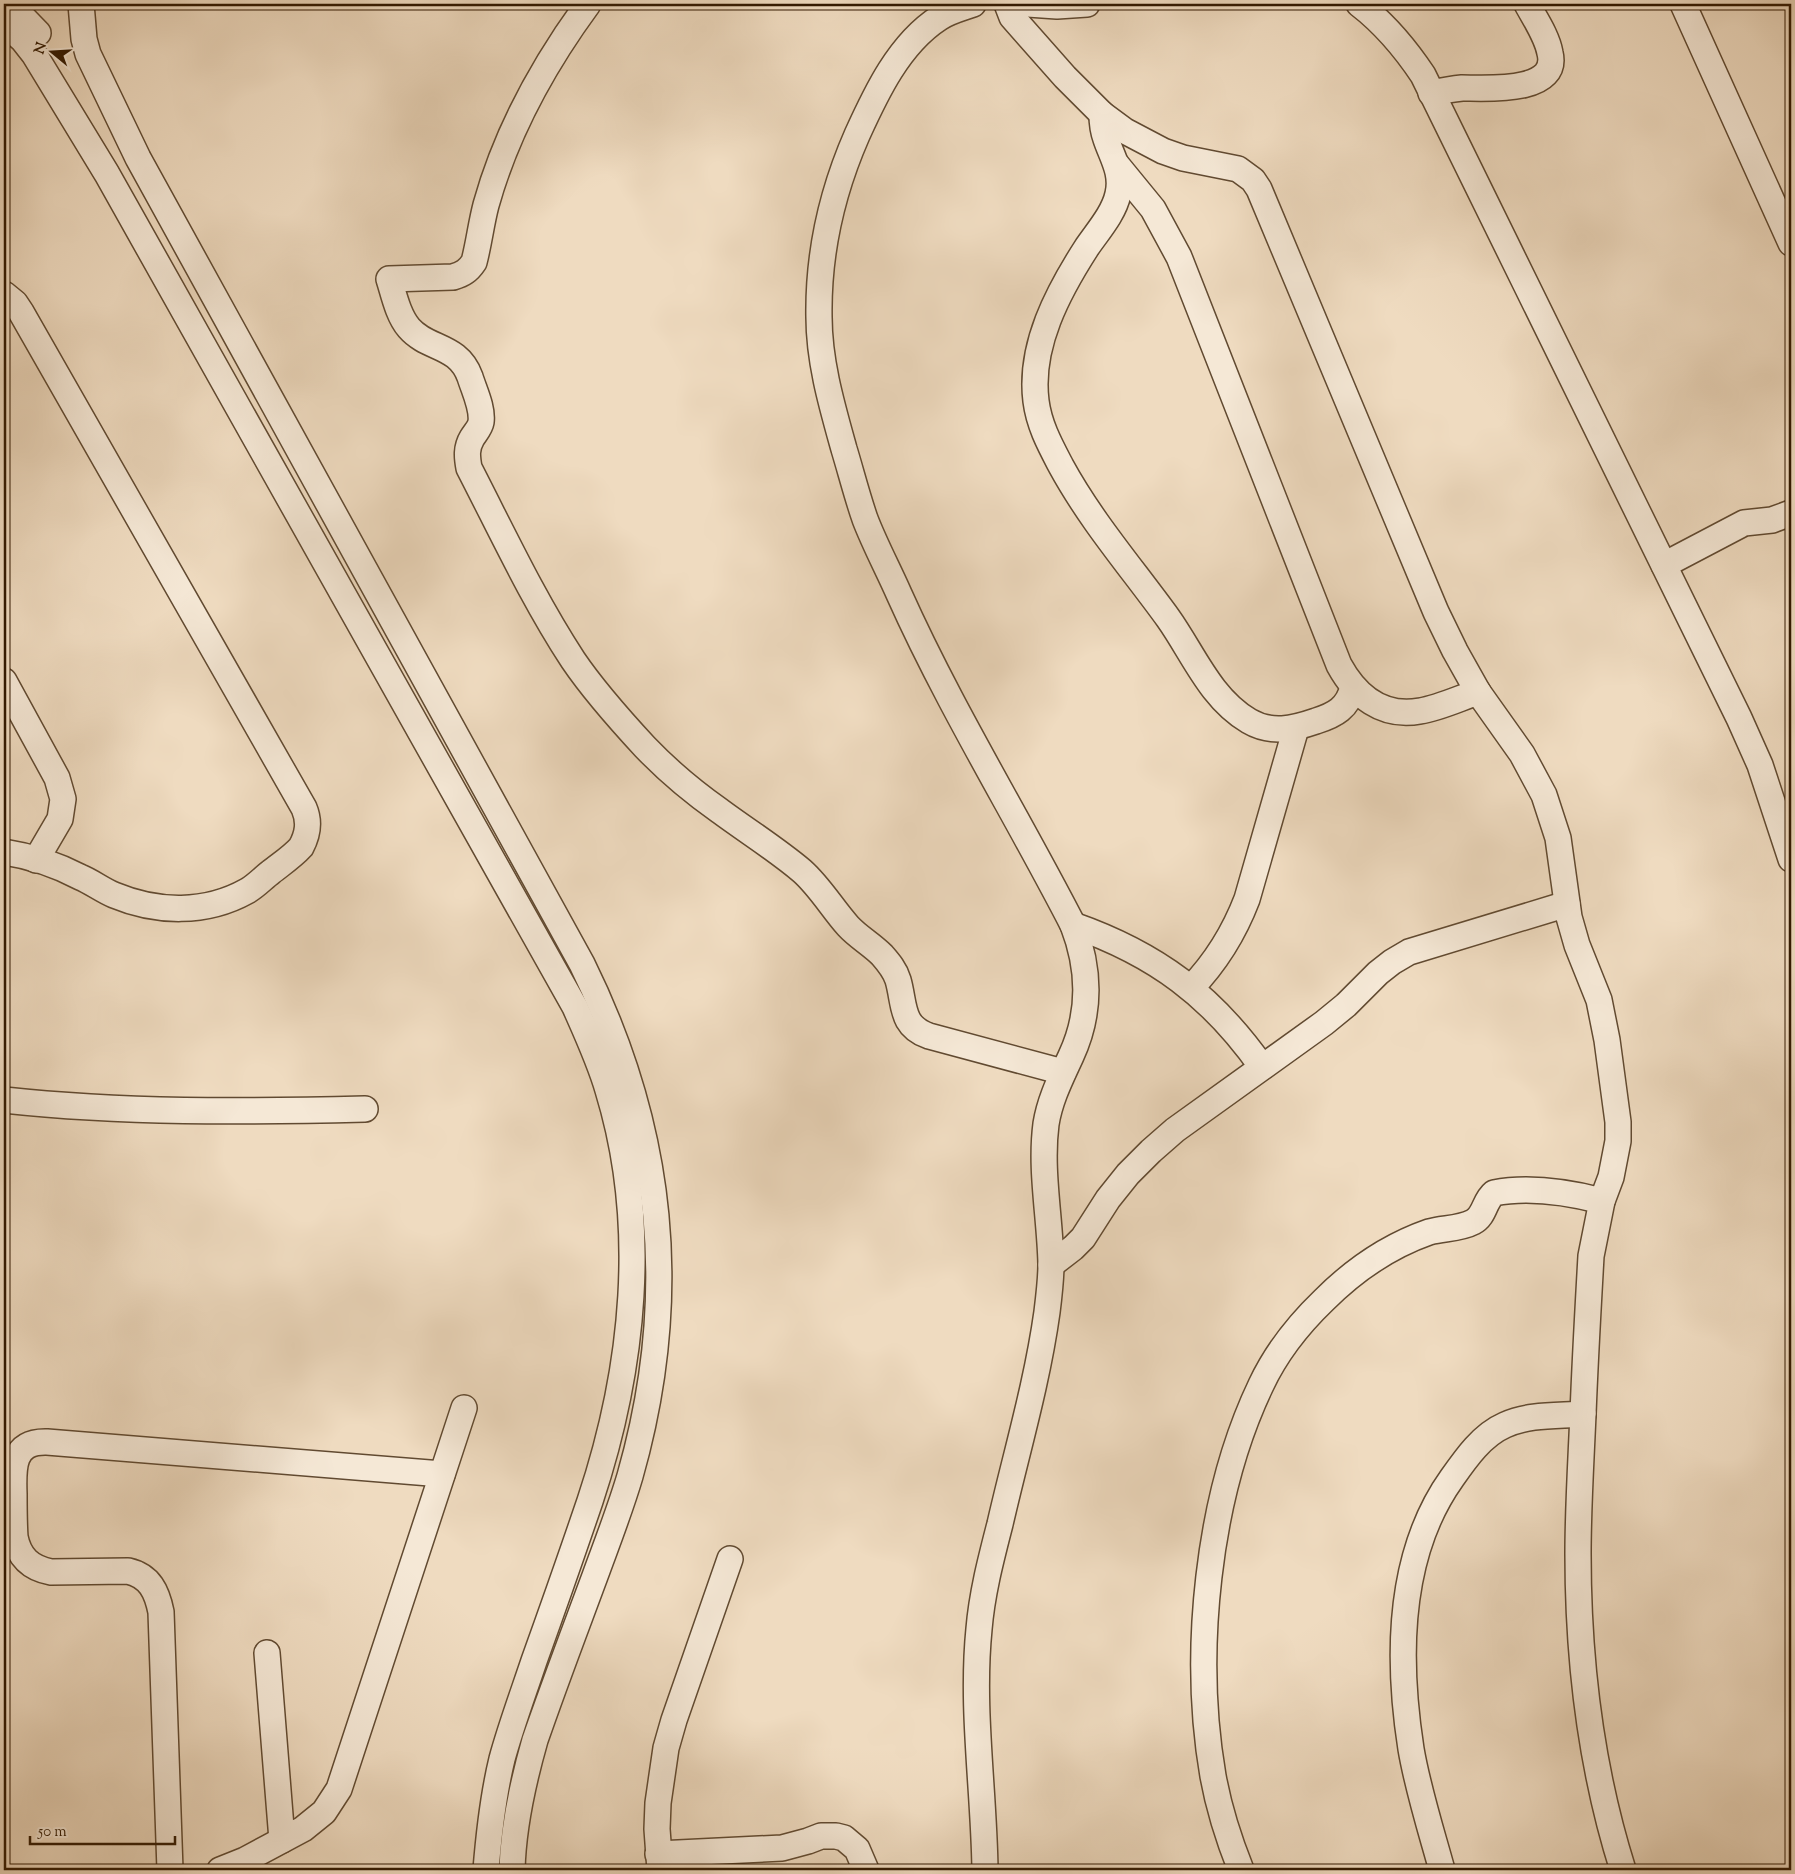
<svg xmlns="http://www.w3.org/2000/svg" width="1795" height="1874" viewBox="0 0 1795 1874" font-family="'Sorts Mill Goudy',serif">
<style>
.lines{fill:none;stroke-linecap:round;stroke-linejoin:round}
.minor-casing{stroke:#614a31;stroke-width:28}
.minor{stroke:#f5e8d6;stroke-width:25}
</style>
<rect width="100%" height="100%" fill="#efdbc0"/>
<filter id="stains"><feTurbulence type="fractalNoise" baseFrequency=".004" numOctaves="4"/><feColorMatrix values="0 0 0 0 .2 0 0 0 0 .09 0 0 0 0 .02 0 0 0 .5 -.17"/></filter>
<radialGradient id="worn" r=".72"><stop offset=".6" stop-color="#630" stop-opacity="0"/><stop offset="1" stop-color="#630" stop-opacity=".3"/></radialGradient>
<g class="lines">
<defs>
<g id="minor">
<polyline points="10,4 38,33"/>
<path d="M 81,4 L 84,39 L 88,54 L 138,158 L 582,964 C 664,1130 681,1297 630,1476 C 620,1510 607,1543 595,1576 C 575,1630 554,1685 535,1740 C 523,1782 513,1826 512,1870"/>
<path d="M 588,4 C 544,64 506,133 486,205 C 481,224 479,243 474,262 C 468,271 463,274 453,277 L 389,279 C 394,295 398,315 409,328 C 428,350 458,344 470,377 C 474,390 483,408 481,422 C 480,428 475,433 472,438 C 466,448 467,457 469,468 C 502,532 533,599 573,660 C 594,691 620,720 645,747 C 668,771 693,792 720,811 C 747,831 776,849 802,871 C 820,887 832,908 848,926 C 858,937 871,944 882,955 C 889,963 895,970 898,980 C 905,1004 900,1026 929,1036 L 1063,1072"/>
<path d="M 973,4 C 962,8 949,11 939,18 C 899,44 876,93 857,135 C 832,192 818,255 819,317 C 819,362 832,406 844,449 C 851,472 857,496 865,519 C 875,545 888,569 899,594 C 950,708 1016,814 1073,925 C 1090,969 1091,1013 1071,1056 C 1061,1078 1050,1099 1046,1124 C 1040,1170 1050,1217 1051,1264 C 1051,1280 1049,1296 1047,1312 C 1037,1384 1016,1454 1000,1524 C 991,1559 982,1593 979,1629 C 971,1709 984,1790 985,1870"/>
<path d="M 1007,4 L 1012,17 L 1065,77 L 1102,114 L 1125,131 L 1163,151 L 1183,158 L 1238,169 L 1253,180 L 1259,189 L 1436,612 L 1455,651 L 1478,692 L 1522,754 L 1544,795 L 1558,838 L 1569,917 L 1577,945 L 1599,1000 L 1607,1040 L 1618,1122 L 1618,1141 L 1611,1177 L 1602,1201 L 1591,1256 C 1588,1309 1585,1361 1583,1414 C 1581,1461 1578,1507 1578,1554 C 1578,1660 1591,1769 1623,1870"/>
<polyline points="1028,4 1057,6 1087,4"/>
<path d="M 1359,4 C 1385,24 1405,48 1423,75 L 1739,718 L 1760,765 L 1791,859"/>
<polyline points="1683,4 1791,243"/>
<path d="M 4,23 L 23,40 L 34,54 L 107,174 L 575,1007 C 587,1034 600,1062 608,1090 C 649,1224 634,1369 590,1501 C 572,1554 553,1608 534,1661 C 523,1694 511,1726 502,1759 C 493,1796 489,1833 486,1870"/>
<path d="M 1431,93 C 1441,91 1452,89 1462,88 C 1485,88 1560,94 1550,53 C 1547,36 1535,19 1527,4"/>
<path d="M 1102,114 C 1102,122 1103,131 1106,139 C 1112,157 1123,173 1118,194 C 1114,213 1098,231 1087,247 C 1058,292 1029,346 1036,401 C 1039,425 1050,445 1061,466 C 1091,521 1131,567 1168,618 C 1193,653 1210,698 1249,721 C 1271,734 1293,729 1316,721 C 1335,715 1348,708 1353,687"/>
<path d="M 1117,165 L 1153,209 L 1179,257 L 1339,665 C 1356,696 1382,718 1420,711 C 1439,708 1460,698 1478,692"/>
<path d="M 4,294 L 15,303 L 21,312 L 304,808 C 310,822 308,834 301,847 C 292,857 281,864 271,872 C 263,878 256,886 247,891 C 206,914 157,913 114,895 C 102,890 92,882 80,877 C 57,865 30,856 4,852"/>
<polyline points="1664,565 1744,523 1772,520 1791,513"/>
<polyline points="4,681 57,778 63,799 60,819 36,860"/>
<path d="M 1073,925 C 1156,954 1212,996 1262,1067"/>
<path d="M 1191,988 C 1217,961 1234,933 1247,899 L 1296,728"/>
<path d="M 4,1100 C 124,1113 244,1112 365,1109"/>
<polyline points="1051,1265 1073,1248 1083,1238 1108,1199 1128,1174 1151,1151 1175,1130 1324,1023 1346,1005 1378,973 1392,962 1409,952 1567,904"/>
<polyline points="267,1653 282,1840"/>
<polyline points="658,1854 782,1848 808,1841 821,1836 836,1836 844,1838 857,1849 866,1870"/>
<path d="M 170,1870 L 161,1612 C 157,1592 150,1576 128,1571 L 51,1572 C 30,1568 19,1557 15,1537 C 14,1523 14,1508 14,1494 C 13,1468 12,1441 47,1442 L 442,1474"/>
<polyline points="220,1870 245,1860 303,1829 324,1812 339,1789 464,1408"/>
<polyline points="660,1870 657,1829 658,1803 666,1748 674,1720 730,1559"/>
<path d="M 1241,1870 C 1229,1840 1219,1809 1213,1776 C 1192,1654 1207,1498 1261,1385 C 1276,1353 1299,1324 1324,1300 C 1354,1270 1389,1246 1429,1232 C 1443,1228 1460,1229 1473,1222 C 1485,1216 1484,1201 1494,1193 C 1530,1186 1567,1192 1602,1201"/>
<path d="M 1442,1870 C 1431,1830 1418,1790 1411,1749 C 1397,1659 1397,1555 1452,1478 C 1466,1458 1482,1435 1505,1425 C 1529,1414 1557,1416 1583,1414"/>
</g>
</defs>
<use href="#minor" class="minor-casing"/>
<use href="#minor" class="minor"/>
</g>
<rect width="1795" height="1874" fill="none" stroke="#efdbc0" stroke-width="20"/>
<rect x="5" y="5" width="1785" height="1864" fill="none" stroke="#321901" stroke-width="2.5"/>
<rect x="10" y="10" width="1775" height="1854" fill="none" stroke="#321901"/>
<g transform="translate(52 52) rotate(288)" stroke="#f5e8d6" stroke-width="4" paint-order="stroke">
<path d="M0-4L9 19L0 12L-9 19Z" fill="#321901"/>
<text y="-8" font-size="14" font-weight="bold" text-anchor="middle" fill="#321901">N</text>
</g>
<path d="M30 1836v8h145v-8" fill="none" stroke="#321901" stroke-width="2.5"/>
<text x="38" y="1836" font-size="15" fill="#321901" stroke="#f5e8d6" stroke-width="4" paint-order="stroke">50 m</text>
<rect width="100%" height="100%" filter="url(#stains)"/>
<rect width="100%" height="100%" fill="url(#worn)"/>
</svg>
